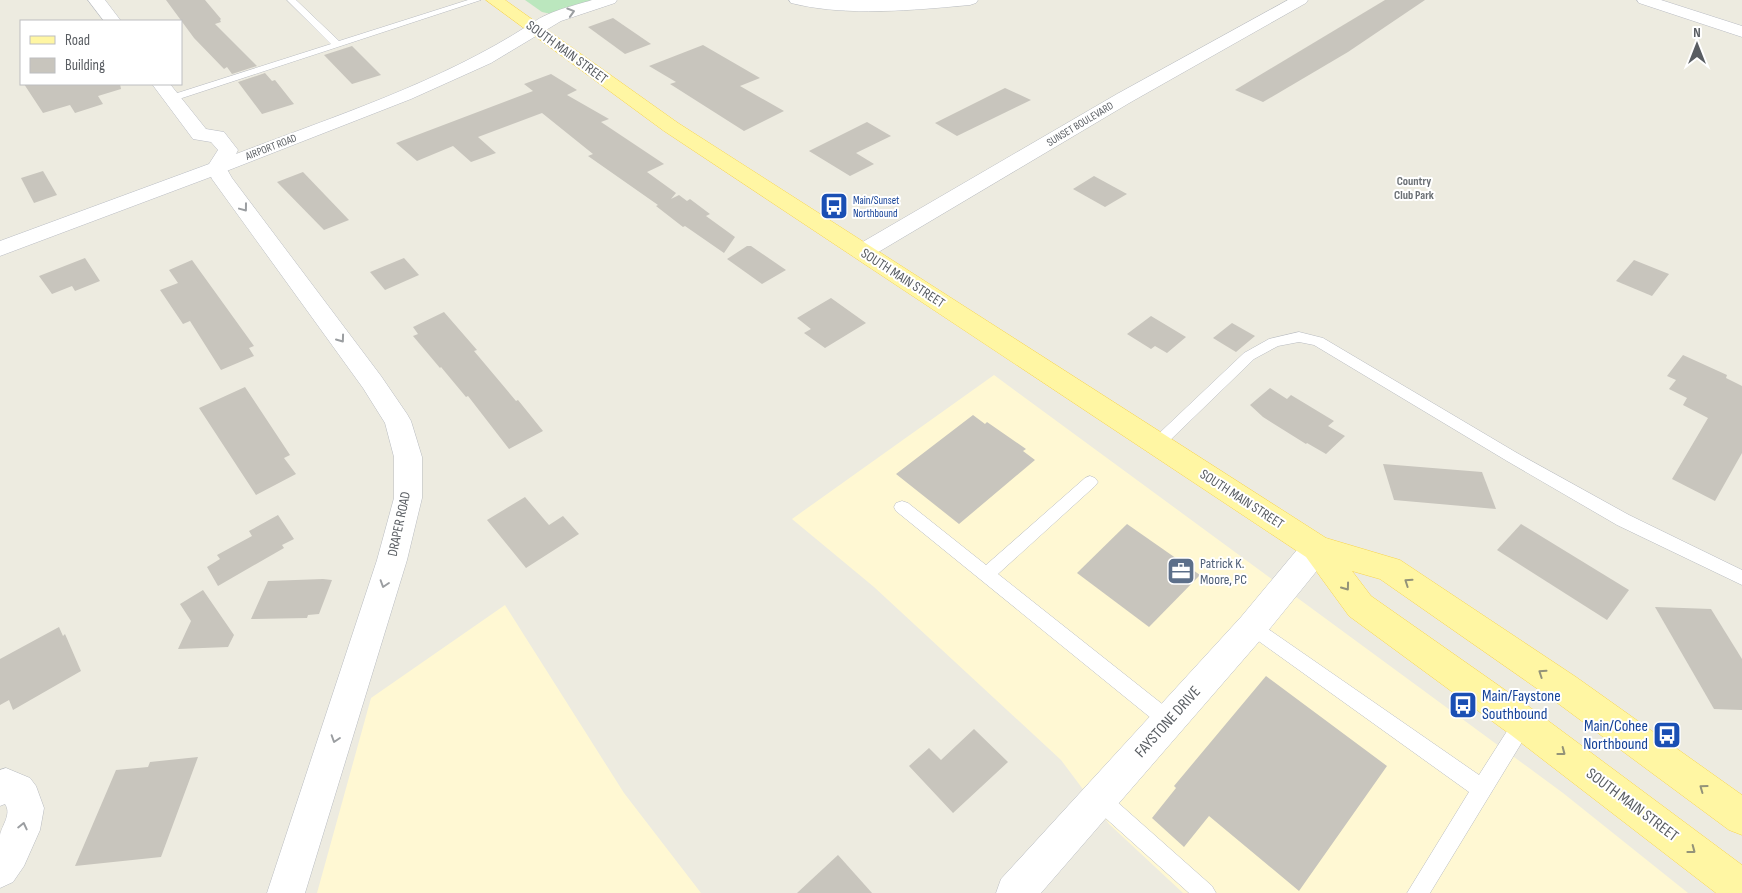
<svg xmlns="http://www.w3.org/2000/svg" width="1742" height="893" viewBox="0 0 1742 893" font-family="'Sofia Sans Condensed',sans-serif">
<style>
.commercial{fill:#fff8d3}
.green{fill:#bbe7be}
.building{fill:#c8c5bd}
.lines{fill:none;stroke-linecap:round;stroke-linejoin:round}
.lane-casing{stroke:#b8bbc0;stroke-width:1}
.street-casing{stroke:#b8bbc0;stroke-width:1}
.secondary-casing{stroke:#b9bcc3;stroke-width:1}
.primary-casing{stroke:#f8d44e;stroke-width:1}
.lane{fill:#fff;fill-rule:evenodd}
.street{fill:#fff;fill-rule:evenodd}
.secondary{fill:#fff;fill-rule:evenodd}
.primary{fill:#fff6a3;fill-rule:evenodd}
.oneway{stroke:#9b9ea1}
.oneway2{stroke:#939379}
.labels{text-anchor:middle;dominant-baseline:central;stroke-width:4;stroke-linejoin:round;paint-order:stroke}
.far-street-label{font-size:11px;fill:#595d62;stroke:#fff}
.far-transit-label{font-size:11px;fill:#164399;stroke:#fff;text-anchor:start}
.far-neighbourhood-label{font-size:12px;font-weight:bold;fill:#6a6f74;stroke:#fff}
.street-label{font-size:14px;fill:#595d62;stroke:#fff}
.service-label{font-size:14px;fill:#4e5e75;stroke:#fff;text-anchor:start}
.near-transit-label{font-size:16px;fill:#164399;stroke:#fff;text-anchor:start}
.near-street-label{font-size:16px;fill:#595d62;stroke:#fff}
</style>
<rect width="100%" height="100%" fill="#edebe0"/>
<g class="commercial">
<polygon points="994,375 1563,793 1688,893 1183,893 1109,824 1061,760 874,587 792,519"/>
<polygon points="505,605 624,793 701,893 317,893 371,698"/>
</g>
<polygon class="green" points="525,0 601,0 551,14 542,12"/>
<g class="building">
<polygon points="166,0 205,0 221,19 220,20 221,22 215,24 257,66 232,74 227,67 224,69 194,38"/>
<polygon points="1385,0 1425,0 1348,52 1263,102 1235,90"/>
<polygon points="613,18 651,44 625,54 588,27"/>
<polygon points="703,45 760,78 740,86 784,111 744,131 670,84 676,82 649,66"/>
<polygon points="352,46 381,75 352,84 324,55"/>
<polygon points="265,73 272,81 275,80 294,104 262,114 238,82"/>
<polygon points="551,74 577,90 567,95 609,119 601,122 664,164 647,172 676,193 671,199 679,195 687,201 690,199 710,214 706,216 735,237 724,253 685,226 683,227 656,206 658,205 588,156 593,154 542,113 478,137 496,153 471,162 453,146 417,161 396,143 533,91 524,84"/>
<polygon points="24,84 120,84 121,89 98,96 103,104 75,113 70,105 43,113"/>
<polygon points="1005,88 1031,100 957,136 935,123"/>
<polygon points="867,122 891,136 856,153 874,164 850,176 809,151"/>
<polygon points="43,171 57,195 34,203 21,178"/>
<polygon points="303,172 349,220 324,230 277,182"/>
<polygon points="1094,176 1127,194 1105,207 1073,189"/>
<polygon points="747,246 751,246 786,270 762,284 727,259"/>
<polygon points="85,258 100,281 75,291 72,286 52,294 39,276"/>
<polygon points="404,258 419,275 385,290 370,272"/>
<polygon points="192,260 254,346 249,348 254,356 221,370 190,321 183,324 160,290 178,283 169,270"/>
<polygon points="1634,260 1669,274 1652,296 1616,281"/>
<polygon points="831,298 866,323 825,348 804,333 811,329 797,318"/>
<polygon points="444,312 477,350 474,351 516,401 518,400 543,431 509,449 468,396 466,397 441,367 440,368 413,336 418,334 413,327"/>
<polygon points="1151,316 1186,337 1167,353 1155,346 1151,349 1127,334"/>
<polygon points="1232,323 1255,336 1236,352 1213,338"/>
<polygon points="1683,355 1727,375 1726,378 1742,386 1742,453 1715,501 1672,479 1708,418 1683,405 1687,398 1669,389 1676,380 1667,376"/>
<polygon points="245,387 290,455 284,458 296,474 256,495 199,408"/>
<polygon points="1270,388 1287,399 1291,395 1334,421 1328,426 1345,436 1326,454 1307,443 1306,444 1263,417 1250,405"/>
<polygon points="973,415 985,424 987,422 1026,449 1023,451 1035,460 959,524 896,474"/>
<polygon points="1383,464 1482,472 1496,509 1394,500"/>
<polygon points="525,497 549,525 563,516 579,534 526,568 487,520"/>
<polygon points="278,515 294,539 282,545 284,548 218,586 207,567 220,559 217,555 252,536 249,531"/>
<polygon points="1127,524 1200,575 1149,627 1077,573"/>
<polygon points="1521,524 1629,590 1607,620 1497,550"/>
<polygon points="323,579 332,580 319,614 308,615 307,618 251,619 268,581"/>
<polygon points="203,590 234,635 228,647 178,649 191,621 180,604"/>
<polygon points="1655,607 1711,609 1742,659 1742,710 1714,709"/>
<polygon points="59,627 63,636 65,634 81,671 13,710 9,700 0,705 0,659"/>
<polygon points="1266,676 1387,766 1299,891 1209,816 1184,847 1152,818 1176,788 1174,786"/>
<polygon points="974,729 1008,762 953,813 909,766 929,748 941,760"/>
<polygon points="198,757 161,857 75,866 116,770 148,767 150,762"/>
<polygon points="838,855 872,893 797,893"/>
</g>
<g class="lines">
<defs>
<g id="lane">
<polygon points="287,0 296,0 339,41 468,0 481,0 176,100 168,100 168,96 331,44"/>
<polygon points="1299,332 1323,338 1517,453 1629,515 1742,570 1742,585 1617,525 1507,461 1314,345 1299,342 1278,346 1254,359 1162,448 1157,450 1152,448 1150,444 1152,440 1244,353 1269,339"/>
<polygon points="1090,476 1095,478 1098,482 1095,486 998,574 1176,715 1178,721 1176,727 1169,730 1162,727 896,511 894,507 896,503 902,501 908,503 986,565 1085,478"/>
<polygon points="1252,619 1258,622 1479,775 1516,717 1523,714 1530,717 1532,723 1530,729 1430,893 1407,893 1469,792 1246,632 1243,627 1246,622"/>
<polygon points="1099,789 1106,792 1212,886 1216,893 1189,893 1092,806 1089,799 1092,792"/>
</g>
<g id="street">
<path d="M 592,0 L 617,0 L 615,3 L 561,21 L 541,33 L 529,33 L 527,29 C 538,13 574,6 592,0 Z"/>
<path d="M 789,0 L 978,0 L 976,3 L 970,5 C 914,10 846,17 791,3 Z"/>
<polygon points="1288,0 1308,0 1306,3 1131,102 870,257 862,259 854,257 851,252 854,247 1117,94"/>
<polygon points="217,162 224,164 232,178 381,376 407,414 411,421 422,457 422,498 407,560 305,893 267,893 377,560 394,498 394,457 385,423 363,388 212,179 207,168 210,164"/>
<polygon points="1317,536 1328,539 1332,548 1328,557 1263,637 1041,893 996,893 1001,879 1241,617 1306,539"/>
<path d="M 6,768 L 30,778 L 36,786 L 44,808 L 40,830 L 24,866 L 13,882 L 0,888 C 0,874 0,847 0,835 C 2,825 12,814 5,804 L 0,806 L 0,770 Z"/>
</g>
<g id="secondary">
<polygon points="88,0 105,0 121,21 104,21"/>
<polygon points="1637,0 1661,0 1742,26 1742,37 1639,3"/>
<path d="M 535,24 L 541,25 L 543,29 L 541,33 L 491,63 L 411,99 L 224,172 L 0,256 L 0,241 L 209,164 L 218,150 L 211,142 L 193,139 L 152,84 L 170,84 L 206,129 L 224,132 L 238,150 L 236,154 C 335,116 439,83 529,25 Z"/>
</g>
<polygon id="primary" points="486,0 505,0 678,123 1326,538 1400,560 1576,677 1742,795 1742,835 1729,830 1552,699 1380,579 1352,571 1371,596 1535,711 1742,865 1742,893 1716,893 1511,735 1349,616 1306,557 664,131"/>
</defs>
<use href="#lane" class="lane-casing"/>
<use href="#street" class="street-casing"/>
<use href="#secondary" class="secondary-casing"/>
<use href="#primary" class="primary-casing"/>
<use href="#lane" class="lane"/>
<use href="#street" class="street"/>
<use href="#secondary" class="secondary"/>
<use href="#primary" class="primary"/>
</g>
<defs><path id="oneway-chevron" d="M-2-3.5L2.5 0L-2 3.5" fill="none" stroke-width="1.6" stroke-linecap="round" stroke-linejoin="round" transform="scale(1.25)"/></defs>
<g class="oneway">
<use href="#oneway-chevron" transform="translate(571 12) rotate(-17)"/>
<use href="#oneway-chevron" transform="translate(244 208) rotate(53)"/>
<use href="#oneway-chevron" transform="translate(341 339) rotate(54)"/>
<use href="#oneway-chevron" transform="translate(384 584) rotate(108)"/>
<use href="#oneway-chevron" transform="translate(335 739) rotate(108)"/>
<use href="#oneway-chevron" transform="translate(23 826) rotate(-77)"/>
</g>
<g class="oneway2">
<use href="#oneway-chevron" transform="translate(1408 582) rotate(-146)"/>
<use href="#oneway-chevron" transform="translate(1346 587) rotate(54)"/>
<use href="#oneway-chevron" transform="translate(1542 673) rotate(-146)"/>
<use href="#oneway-chevron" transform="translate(1562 752) rotate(37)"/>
<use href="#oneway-chevron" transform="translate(1703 788) rotate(-144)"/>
<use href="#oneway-chevron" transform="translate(1692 850) rotate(37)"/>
</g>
<defs>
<symbol id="bus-square" viewBox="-11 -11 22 22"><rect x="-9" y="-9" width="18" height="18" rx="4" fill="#1a4fb4" stroke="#fff"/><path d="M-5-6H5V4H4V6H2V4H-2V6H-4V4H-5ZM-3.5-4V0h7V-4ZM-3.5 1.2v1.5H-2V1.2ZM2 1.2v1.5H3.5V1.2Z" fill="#fff"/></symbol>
<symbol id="office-square" viewBox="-11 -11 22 22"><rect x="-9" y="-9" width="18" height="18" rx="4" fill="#5c6f8a" stroke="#fff"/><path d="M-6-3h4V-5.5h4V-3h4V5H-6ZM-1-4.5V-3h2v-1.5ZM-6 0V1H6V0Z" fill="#fff"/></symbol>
</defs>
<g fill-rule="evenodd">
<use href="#bus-square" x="818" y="190" width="32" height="32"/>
<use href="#office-square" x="1165" y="555" width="32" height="32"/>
<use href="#bus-square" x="1447" y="689" width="32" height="32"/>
<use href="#bus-square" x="1651" y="719" width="32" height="32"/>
</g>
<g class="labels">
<g class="far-street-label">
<text transform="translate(1080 124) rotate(-31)">SUNSET BOULEVARD</text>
<text transform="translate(271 147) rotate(-21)">AIRPORT ROAD</text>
</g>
<g class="far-transit-label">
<text x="853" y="200">Main/Sunset<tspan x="853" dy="13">Northbound</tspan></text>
</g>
<g class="far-neighbourhood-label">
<text x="1414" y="181">Country<tspan x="1414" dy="14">Club Park</tspan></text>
</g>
<g class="street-label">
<text transform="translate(567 52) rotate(36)">SOUTH MAIN STREET</text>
<text transform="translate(903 278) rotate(33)">SOUTH MAIN STREET</text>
<text transform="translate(1242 499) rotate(33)">SOUTH MAIN STREET</text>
<text transform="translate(399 524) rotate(-78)">DRAPER ROAD</text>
</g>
<g class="service-label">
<text x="1200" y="563">Patrick K.<tspan x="1200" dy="16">Moore, PC</tspan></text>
</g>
<g class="near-transit-label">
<text x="1482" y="696">Main/Faystone<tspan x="1482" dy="18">Southbound</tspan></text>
<text x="1648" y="726" text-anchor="end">Main/Cohee<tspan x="1648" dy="18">Northbound</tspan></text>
</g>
<g class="near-street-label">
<text transform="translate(1168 722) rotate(-48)">FAYSTONE DRIVE</text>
<text transform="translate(1632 805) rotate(37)">SOUTH MAIN STREET</text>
</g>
</g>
<rect x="20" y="20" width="162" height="65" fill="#ffffff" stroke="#bdbec0"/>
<rect x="30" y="36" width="25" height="8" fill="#fff6a3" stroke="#bdbec0"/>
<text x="65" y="45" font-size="15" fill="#595d62">Road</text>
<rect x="30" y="58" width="25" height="15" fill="#c8c5bd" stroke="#bdbec0"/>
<text x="65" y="70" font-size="15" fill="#595d62">Building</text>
<g transform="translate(1697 45)" stroke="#ffffff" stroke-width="4" paint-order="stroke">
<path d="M0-4L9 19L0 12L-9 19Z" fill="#595d62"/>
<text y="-8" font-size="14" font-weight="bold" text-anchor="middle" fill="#595d62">N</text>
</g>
</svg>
